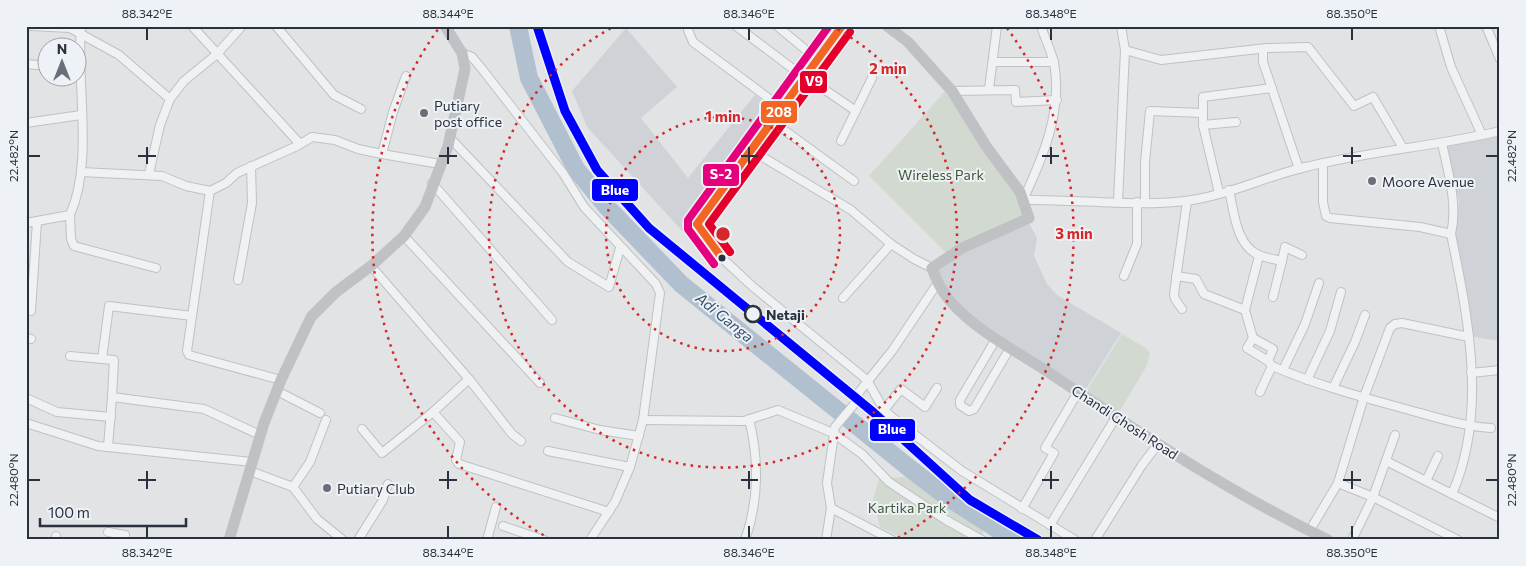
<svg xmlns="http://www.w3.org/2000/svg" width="1526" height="566" viewBox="0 0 1526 566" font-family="Commissioner,sans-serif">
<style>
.built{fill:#cfd3d8}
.green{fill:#d2d9d1}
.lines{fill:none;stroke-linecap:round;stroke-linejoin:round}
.river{stroke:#b1c0cf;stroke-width:18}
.street-casing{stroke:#bfc1c3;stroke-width:10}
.street{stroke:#f0f1f3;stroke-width:8}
.secondary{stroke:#bfc1c5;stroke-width:11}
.bus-1-casing{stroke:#eef1f5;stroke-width:11}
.bus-2-casing{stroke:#eef1f5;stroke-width:11}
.bus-3-casing{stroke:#eef1f5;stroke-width:11}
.bus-1{stroke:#f26522;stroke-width:8}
.bus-2{stroke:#e4002b;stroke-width:8}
.bus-3{stroke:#e5007d;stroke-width:8}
.metro-1-casing{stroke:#eef1f5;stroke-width:12}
.metro-1{stroke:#00f;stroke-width:9}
.ticks{fill:none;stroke:#29313e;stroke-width:2}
.ring{fill:none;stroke:#d62828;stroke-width:2.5;stroke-dasharray:2.5 5}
.poi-dot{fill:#696f78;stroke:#eef1f5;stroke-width:2}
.bus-dot{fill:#29313e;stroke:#eef1f5;stroke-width:2}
.stop-dot{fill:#eef1f5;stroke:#29313e;stroke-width:2.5}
.labels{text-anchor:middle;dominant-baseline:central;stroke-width:4;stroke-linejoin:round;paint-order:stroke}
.poi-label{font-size:14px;fill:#29313e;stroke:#eef1f5;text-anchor:start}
.park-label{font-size:14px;fill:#3e5937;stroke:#eef1f5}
.stop-label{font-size:14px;font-weight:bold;fill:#29313e;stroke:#eef1f5;text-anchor:start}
.street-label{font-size:14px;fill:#29313e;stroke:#eef1f5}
.water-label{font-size:15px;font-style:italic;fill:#35516f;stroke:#eef1f5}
.centre{fill:#d62828;stroke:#eef1f5;stroke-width:2.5}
.ring-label{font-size:15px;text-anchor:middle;font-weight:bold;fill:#d62828;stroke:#eef1f5;stroke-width:4;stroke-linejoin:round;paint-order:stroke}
.line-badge{stroke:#eef1f5;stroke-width:2}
.badge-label{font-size:14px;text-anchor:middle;font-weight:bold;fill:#fff}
.neatline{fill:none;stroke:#29313e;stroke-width:2}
.ticks-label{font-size:12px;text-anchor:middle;fill:#29313e}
</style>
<rect width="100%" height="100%" fill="#e1e3e5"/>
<g class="built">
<polygon points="626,28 677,87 641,118 688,178 755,95 775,110 706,198 686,235 587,127 572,91"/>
<polygon points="1500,134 1500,341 1474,337 1454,234 1459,201 1445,145"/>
<polygon points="1028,221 1037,238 1034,256 1047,284 1057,295 1121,333 1084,392 986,328 952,300 936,268 963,250"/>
</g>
<g class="green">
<polygon points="948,88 1017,192 1025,215 946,253 869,176"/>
<polygon points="1122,334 1147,349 1150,354 1146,367 1118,414 1086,392"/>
<polygon points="915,476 984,524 982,540 906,540 880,527 873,500 879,479"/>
</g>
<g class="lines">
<polyline class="river" points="518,26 529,78 576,169 607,207 681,284 908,467 947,497 1014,540"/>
<defs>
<g id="street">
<polyline points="31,26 70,28 119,55 170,99"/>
<polyline points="192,26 300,144"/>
<polyline points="276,26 334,95 361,109"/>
<polyline points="736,26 805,78"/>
<polyline points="777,26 818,60"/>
<polyline points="842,26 697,224 722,258 752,286 867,380 884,410 893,418 962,471 1075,540"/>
<path d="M 1041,26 C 1045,39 1051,50 1054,63 C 1063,111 1043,157 1023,200 C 1077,199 1132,207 1185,201 C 1228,196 1268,175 1310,166 C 1372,151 1437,146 1500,131"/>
<polyline points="1439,26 1451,67 1482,135"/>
<polyline points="1486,26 1500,59"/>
<polyline points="688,30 693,42 783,109"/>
<polyline points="1263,49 1263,62 1299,169"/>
<polyline points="1125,50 1161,60 1267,48 1308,47 1354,106 1373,97 1403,148"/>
<polyline points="462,53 472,57 482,69 563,173 584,207 656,284 660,293 643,420 630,467 615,502 590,540"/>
<polyline points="993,62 1054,62"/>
<polyline points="26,64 48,66"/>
<polyline points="806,77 856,111"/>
<polyline points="989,89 997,26"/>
<polyline points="952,91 1015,90 1016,102 1057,100"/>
<polyline points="773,122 854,181"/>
<polyline points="26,123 81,115"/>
<polyline points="1203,125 1236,122"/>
<polyline points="450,138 568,262 609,287 620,248"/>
<polyline points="841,141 872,78"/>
<path d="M 1442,143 C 1448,173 1458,203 1451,234 C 1468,317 1488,413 1452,494 L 1500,518"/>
<polyline points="751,150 851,210 891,244 914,259 932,268"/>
<polyline points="382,154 393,112 406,76"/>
<polyline points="1323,163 1323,202 1326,216 1330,218 1420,227 1451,234"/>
<polyline points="81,172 162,176 186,186 210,191 226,183 237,173 297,146 312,137 335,140 358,149 382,154 440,164"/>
<polyline points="149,174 160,125 170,99 184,81 217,54 242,26"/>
<polyline points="432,183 552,320"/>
<path d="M 1229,190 C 1234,211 1236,246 1259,255 C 1266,258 1274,259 1282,261 L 1285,247 L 1302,255"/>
<polyline points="210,191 187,351 189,355 281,380"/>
<polyline points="1219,193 1203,125 1203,97 1272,88"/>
<polyline points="1118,202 1125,50 1121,26"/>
<polyline points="1145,203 1145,162 1150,111 1203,113"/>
<polyline points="70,215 71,239 74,246 156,268"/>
<path d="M 26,223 L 70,215 C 94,160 76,86 81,26"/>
<polyline points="404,236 540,383"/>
<polyline points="1259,256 1245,310 1253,338 1273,349 1268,361 1272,366"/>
<polyline points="371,266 469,379 512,434 521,441"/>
<polyline points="1124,276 1137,244 1137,202"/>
<polyline points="1176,276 1196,279 1204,294 1245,310"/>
<polyline points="238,280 252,203 251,166"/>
<polyline points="1273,297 1282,261"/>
<polyline points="843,298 891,244"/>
<polyline points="1182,309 1175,299 1174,294 1187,201"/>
<polyline points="31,311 37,222"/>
<polyline points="26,338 31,339"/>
<polyline points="1253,338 1247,348 1268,361"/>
<polyline points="996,339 960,400 960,405 969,411 974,409 1010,348"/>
<polyline points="70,356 114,360 112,397"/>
<polyline points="102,359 109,306 192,316"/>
<polyline points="1283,370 1305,324 1319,283"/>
<polyline points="1471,373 1500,370"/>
<polyline points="1307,380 1330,331 1341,292"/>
<polyline points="1333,388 1355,342 1365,315"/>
<polyline points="277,391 320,413"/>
<path d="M 1260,392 L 1272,366 C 1314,384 1358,396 1402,408 C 1432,416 1461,426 1491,428"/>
<polyline points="26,398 57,412 111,417"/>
<polyline points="884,410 901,389 925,407 937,388"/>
<polyline points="433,412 460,442 456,460 459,464 609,512"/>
<polyline points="555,418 600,430 639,436"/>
<polyline points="643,420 744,421 778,410 833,433 862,454 889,482 946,520 982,540"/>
<polyline points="26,423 98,446 252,462"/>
<polyline points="362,429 382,453 433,412 469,379"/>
<polyline points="108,447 112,397 204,409 260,435"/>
<polyline points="548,451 630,467"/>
<polyline points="1386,461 1452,494"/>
<polyline points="250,471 293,487 317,519 343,540"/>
<polyline points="1426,481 1438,456"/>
<polyline points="1338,483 1373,497 1458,540"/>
<polyline points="293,487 310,462 326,420"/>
<polyline points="831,508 892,540"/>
<polyline points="1022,509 1054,453 1045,448 1078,392"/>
<polyline points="1050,525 1116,417"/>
<polyline points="503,526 544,540"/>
<polyline points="1310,530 1338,483 1364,397 1390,328 1395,324 1402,323 1469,337"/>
<polyline points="108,532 125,535 125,540"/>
<polyline points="55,540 56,536"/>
<polyline points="358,540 383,500 388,484"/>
<polyline points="487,540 496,507"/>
<path d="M 745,540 C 759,501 759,458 749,419"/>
<polyline points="826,540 831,508 827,483 835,427 856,402 859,392 892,351 937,284"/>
<polyline points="1095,540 1142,465 1158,444"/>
<polyline points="1352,540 1373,497 1395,435"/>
</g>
</defs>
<use href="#street" class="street-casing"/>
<use href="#street" class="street"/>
<g class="secondary">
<path d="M 887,26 L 908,42 L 952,91 L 986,146 L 1020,192 L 1029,218 L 962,248 L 932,268 C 936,280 941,290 950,301 C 977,332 1017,351 1051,374 C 1141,434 1231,493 1328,540"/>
<polyline points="229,540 264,423 281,380 311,317 336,292 371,266 404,236 425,207 448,146 465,69 462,53 445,26"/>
</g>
<defs>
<polyline id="bus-1" points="722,258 697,224 842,26"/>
<polyline id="bus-2" points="730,252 709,224 850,32"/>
<polyline id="bus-3" points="714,264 688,229 688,220 829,26"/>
</defs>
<use href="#bus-1" class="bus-1-casing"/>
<use href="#bus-2" class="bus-2-casing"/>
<use href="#bus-3" class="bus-3-casing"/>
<use href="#bus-1" class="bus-1"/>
<use href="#bus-2" class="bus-2"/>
<use href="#bus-3" class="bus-3"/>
<defs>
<polyline id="metro-1" points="537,26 565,111 597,170 649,228 873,412 970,500 1038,540"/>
</defs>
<use href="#metro-1" class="metro-1-casing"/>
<use href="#metro-1" class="metro-1"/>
</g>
<path class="ticks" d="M 147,28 L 147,40M 448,28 L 448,40M 749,28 L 749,40M 1051,28 L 1051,40M 1352,28 L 1352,40M 147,147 L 147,164M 448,147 L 448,164M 749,147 L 749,164M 1051,147 L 1051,164M 1352,147 L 1352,164M 28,156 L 40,156M 138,156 L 156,156M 439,156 L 457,156M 741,156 L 758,156M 1042,156 L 1059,156M 1343,156 L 1361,156M 1486,156 L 1498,156M 147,471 L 147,489M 448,471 L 448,489M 749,471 L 749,489M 1051,471 L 1051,489M 1352,471 L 1352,489M 28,480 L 40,480M 138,480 L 156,480M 439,480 L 457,480M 741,480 L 758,480M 1042,480 L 1059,480M 1343,480 L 1361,480M 1486,480 L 1498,480M 147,526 L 147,538M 448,526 L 448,538M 749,526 L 749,538M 1051,526 L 1051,538M 1352,526 L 1352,538"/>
<g class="ring">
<circle cx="723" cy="234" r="117"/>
<path d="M831 26A234 234 0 1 1 615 26"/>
<path d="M550 539A351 351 0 0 1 439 28M1007 28A351 351 0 0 1 896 539"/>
</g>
<g class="poi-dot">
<circle cx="424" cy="113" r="5"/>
<circle cx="1372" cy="181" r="5"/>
<circle cx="327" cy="488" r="5"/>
</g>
<circle class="bus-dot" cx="722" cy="258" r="4.5"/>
<circle class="stop-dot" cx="753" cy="314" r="8"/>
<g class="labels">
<g class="poi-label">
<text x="434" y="105">Putiary<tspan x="434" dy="16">post office</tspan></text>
<text x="1382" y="181">Moore Avenue</text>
<text x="337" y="488">Putiary Club</text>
</g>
<g class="park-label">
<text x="941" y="174">Wireless Park</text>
<text x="907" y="507">Kartika Park</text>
</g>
<g class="stop-label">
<text x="766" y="314">Netaji</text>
</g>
<g class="street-label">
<text transform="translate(1125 422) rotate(33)">Chandi Ghosh Road</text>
</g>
<g class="water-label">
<text transform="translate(725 317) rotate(39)">Adi Ganga</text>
</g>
</g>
<circle cx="723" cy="234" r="8" class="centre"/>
<g class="ring-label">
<text x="888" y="74">2 min</text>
<text x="723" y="122">1 min</text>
<text x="1074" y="239">3 min</text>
</g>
<g class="line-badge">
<rect x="799" y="70" width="29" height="24" rx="5" fill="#e4002b"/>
<rect x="760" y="100" width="38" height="24" rx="5" fill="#f26522"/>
<rect x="702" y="163" width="38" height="24" rx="5" fill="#e5007d"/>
<rect x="591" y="178" width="48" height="24" rx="5" fill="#00f"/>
<rect x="869" y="418" width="47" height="24" rx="5" fill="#00f"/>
</g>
<g class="badge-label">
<text x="814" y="86">V9</text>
<text x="779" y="117">208</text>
<text x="721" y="179">S-2</text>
<text x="615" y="195">Blue</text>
<text x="892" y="434">Blue</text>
</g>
<rect width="1526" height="566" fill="none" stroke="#eef1f5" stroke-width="55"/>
<g transform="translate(62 62)"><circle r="24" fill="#eef1f5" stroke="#9fa4ac"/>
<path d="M0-4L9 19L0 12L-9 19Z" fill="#696f78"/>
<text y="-8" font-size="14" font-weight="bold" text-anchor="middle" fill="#29313e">N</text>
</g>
<path d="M40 518v8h146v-8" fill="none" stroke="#29313e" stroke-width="2.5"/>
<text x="48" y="518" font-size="15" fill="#29313e" stroke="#eef1f5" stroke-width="4" paint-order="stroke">100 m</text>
<rect x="28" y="28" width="1470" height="510" class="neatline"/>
<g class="ticks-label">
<text x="147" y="18">88.342°E</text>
<text x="448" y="18">88.344°E</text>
<text x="749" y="18">88.346°E</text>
<text x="1051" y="18">88.348°E</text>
<text x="1352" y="18">88.350°E</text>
<text transform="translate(14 156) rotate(-90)" y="4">22.482°N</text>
<text transform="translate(1512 156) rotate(-90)" y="4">22.482°N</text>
<text transform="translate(14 480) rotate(-90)" y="4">22.480°N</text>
<text transform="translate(1512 480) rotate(-90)" y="4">22.480°N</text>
<text x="147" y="557">88.342°E</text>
<text x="448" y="557">88.344°E</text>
<text x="749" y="557">88.346°E</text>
<text x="1051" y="557">88.348°E</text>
<text x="1352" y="557">88.350°E</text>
</g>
</svg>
